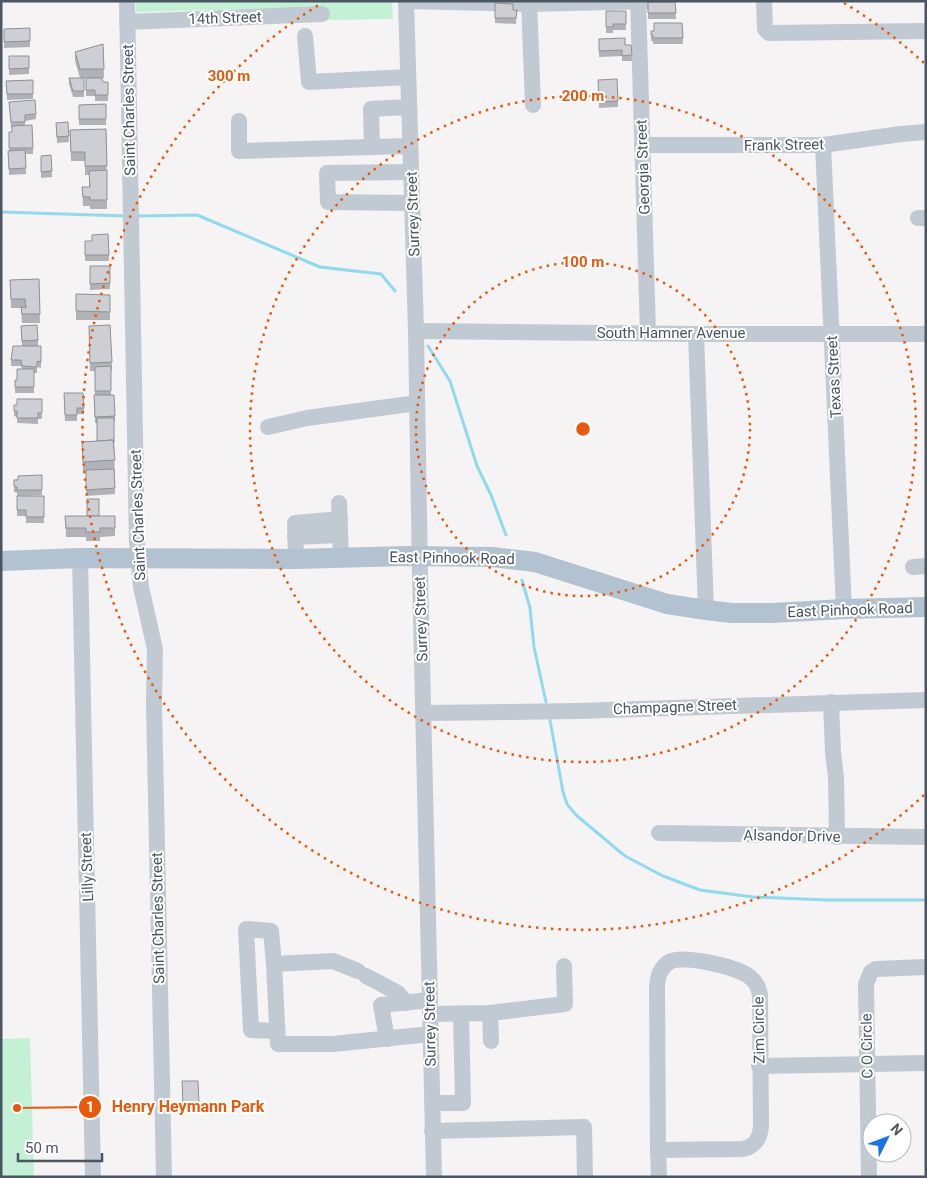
<svg xmlns="http://www.w3.org/2000/svg" width="927" height="1178" viewBox="0 0 927 1178" font-family="Roboto,sans-serif">
<style>
.green{fill:#c3f1d5}
.lines{fill:none;stroke-linecap:round;stroke-linejoin:round}
.stream{stroke:#90daee;stroke-width:3}
.minor{stroke:#c1cad2;stroke-width:16}
.major{stroke:#b3c2d1;stroke-width:20}
.wall{fill:#b0b2b7}
.building{fill:#cdcfd5;stroke:#909195}
.ring{fill:none;stroke:#e8590c;stroke-width:2.5;stroke-dasharray:2.5 5}
.labels{text-anchor:middle;dominant-baseline:central;stroke-width:4;stroke-linejoin:round;paint-order:stroke}
.street-label{font-size:15px;fill:#4a5661;stroke:#fff}
.centre{fill:#e8590c;stroke:#fff;stroke-width:2.5}
.ring-label{font-size:15px;text-anchor:middle;font-weight:bold;fill:#e8590c;stroke:#fff;stroke-width:4;stroke-linejoin:round;paint-order:stroke}
.leader{fill:none;stroke:#e8590c;stroke-width:2}
.callout-dot{fill:#e8590c;stroke:#fff;stroke-width:2}
.mark-label{font-size:15px;text-anchor:middle;font-weight:bold;fill:#fff}
.callout-label{font-size:16px;text-anchor:middle;font-weight:bold;fill:#e8590c;stroke:#fff;stroke-width:4;stroke-linejoin:round;paint-order:stroke}
</style>
<rect width="100%" height="100%" fill="#f5f3f3"/>
<g class="green">
<polygon points="136,1 392,1 393,19 323,20 322,7 136,12"/>
<polygon points="30,1038 34,1177 1,1177 1,1039"/>
</g>
<g class="lines">
<g class="stream">
<polyline points="1,212 126,216"/>
<polyline points="137,216 197,215 320,267 381,274 395,291"/>
<polyline points="428,346 450,381 477,466 491,495 506,535"/>
<polyline points="522,580 530,608 534,647 546,702"/>
<polyline points="550,720 563,792 567,804 576,815 625,856 663,876 700,890 753,897 827,900 926,900"/>
</g>
<g class="minor">
<polyline points="127,1 137,544 141,587 155,649 154,703 164,1177"/>
<polyline points="406,1 416,331 420,575 434,1177"/>
<polyline points="406,1 529,4 654,1"/>
<polyline points="529,1 533,105"/>
<polyline points="638,1 648,333"/>
<polyline points="764,1 765,29 769,33 926,31"/>
<polyline points="127,22 322,14"/>
<polyline points="305,36 309,82 408,77"/>
<polyline points="239,121 239,151 372,147 371,109 409,107"/>
<polyline points="642,145 823,145 901,134 926,132"/>
<polyline points="823,145 844,609"/>
<polyline points="372,147 410,146"/>
<polyline points="411,172 327,173 328,202 412,203"/>
<polyline points="918,218 926,218"/>
<polyline points="416,331 696,334 926,334"/>
<polyline points="696,334 706,610"/>
<polyline points="268,427 307,418 417,403"/>
<polyline points="339,503 341,558"/>
<polyline points="295,537 340,535"/>
<polyline points="80,558 93,1177"/>
<polyline points="296,559 295,523 340,519"/>
<polyline points="913,567 926,566"/>
<polyline points="831,702 833,752 836,777 837,837"/>
<polyline points="424,713 578,711 926,700"/>
<polyline points="659,833 926,837"/>
<polyline points="274,964 271,931 246,929 251,1030 276,1031"/>
<polyline points="358,971 333,961 274,964 278,1044 333,1044 430,1034"/>
<polyline points="366,976 398,993 406,1003"/>
<polyline points="490,1013 491,1041"/>
<polyline points="430,1014 490,1013 565,1004 564,966"/>
<polyline points="387,1039 381,1005 430,1000"/>
<polyline points="759,1066 926,1063"/>
<polyline points="432,1103 463,1103 461,1014"/>
<polyline points="432,1131 584,1127 585,1177"/>
<path d="M 658,1150 L 743,1149 C 756,1146 760,1138 761,1126 L 760,995 C 759,989 756,982 751,978 C 740,967 682,954 669,962 C 660,968 658,976 657,986 L 658,1150 L 659,1177"/>
<polyline points="869,1177 866,984 871,972 876,969 926,967"/>
</g>
<polyline class="major" points="1,561 80,558 296,559 405,556 492,557 535,562 667,604 706,610 732,613 772,613 844,609 926,607"/>
</g>
<g class="wall">
<polygon points="648,2 675,2 676,19 648,19"/>
<polygon points="495,3 513,10 517,10 516,24 495,23"/>
<polygon points="606,11 626,11 626,30 613,30 613,33 606,33"/>
<polygon points="682,23 683,44 653,44 653,41 651,41 651,31 654,31"/>
<polygon points="30,28 30,47 4,48 4,29"/>
<polygon points="599,39 625,45 631,45 632,61 622,61 622,56 599,57"/>
<polygon points="103,44 104,78 80,78 75,61 75,52"/>
<polygon points="9,56 29,56 29,74 9,75"/>
<polygon points="69,78 84,78 84,97 73,97 69,84"/>
<polygon points="86,78 103,82 108,82 108,101 95,101 95,96 86,96"/>
<polygon points="33,80 33,99 7,100 6,81"/>
<polygon points="598,80 618,101 618,107 599,108"/>
<polygon points="9,102 36,114 36,119 25,121 25,125 33,148 33,154 25,154 26,174 9,175 8,151 9,151 9,132 12,132 12,128 11,128"/>
<polygon points="106,104 106,125 79,125 79,105"/>
<polygon points="68,122 69,142 57,143 56,123"/>
<polygon points="106,129 107,209 90,209 90,206 83,206 82,187 89,187 89,175 85,175 85,161 71,161 70,130"/>
<polygon points="51,155 52,177 41,178 41,156"/>
<polygon points="108,234 109,261 85,261 85,241 92,241"/>
<polygon points="90,266 110,266 110,289 90,290"/>
<polygon points="39,279 40,323 22,323 21,308 11,308 10,280"/>
<polygon points="76,294 110,295 110,320 76,320"/>
<polygon points="21,326 38,340 38,346 41,346 41,368 37,367 37,373 34,373 34,393 15,393 15,380 17,380 22,369 21,366 11,366 11,360 22,346"/>
<polygon points="89,326 112,362 112,370 111,371 111,395 115,416 115,422 114,422 115,494 86,496 86,471 83,471 82,442 97,441 97,423 95,423 94,401 95,395 95,371 90,371"/>
<polygon points="64,393 83,393 84,414 77,414 77,421 65,421"/>
<polygon points="42,399 42,419 38,419 38,424 17,423 17,417 14,416 14,411 17,405"/>
<polygon points="42,475 42,495 17,496 17,493 14,492 14,480"/>
<polygon points="17,496 44,496 44,523 26,523 26,516 17,516"/>
<polygon points="65,516 115,516 115,536 100,537 100,541 86,541 86,537 66,537"/>
<polygon points="182,1081 198,1081 199,1110 183,1111"/>
</g>
<g class="building">
<polygon points="648,2 675,2 676,13 648,13"/>
<polygon points="495,3 513,4 513,10 517,10 516,18 495,18"/>
<polygon points="606,11 626,11 626,24 613,24 613,27 606,27"/>
<polygon points="654,23 682,23 683,38 653,38 653,35 651,35 651,31 654,31"/>
<polygon points="30,28 30,41 4,42 4,29"/>
<polygon points="625,38 625,45 631,45 632,55 622,56 622,50 599,51 599,39"/>
<polygon points="103,44 104,69 80,69 75,52"/>
<polygon points="9,56 29,56 29,68 9,69"/>
<polygon points="69,78 84,78 84,91 73,91"/>
<polygon points="86,78 102,78 103,82 108,82 108,95 95,95 95,90 86,90"/>
<polygon points="617,79 618,101 599,102 598,80"/>
<polygon points="33,80 33,94 7,94 6,81"/>
<polygon points="35,100 36,114 25,115 25,122 11,122 9,102"/>
<polygon points="106,104 106,119 79,119 79,105"/>
<polygon points="68,122 69,136 57,137 56,123"/>
<polygon points="32,125 33,148 9,148 9,132 12,132 12,126"/>
<polygon points="106,129 107,166 85,166 85,152 71,152 70,130"/>
<polygon points="25,150 26,168 9,169 8,151"/>
<polygon points="51,155 52,171 41,172 41,156"/>
<polygon points="107,170 107,200 90,200 90,197 83,197 82,187 90,187 89,171"/>
<polygon points="108,234 109,255 85,255 85,241 92,241 92,235"/>
<polygon points="90,266 110,266 110,283 90,284"/>
<polygon points="39,279 40,314 22,314 21,307 26,308 25,299 11,299 10,280"/>
<polygon points="76,294 110,295 110,312 76,311"/>
<polygon points="37,325 38,340 22,341 21,326"/>
<polygon points="110,325 112,362 90,363 89,326"/>
<polygon points="13,346 41,346 41,362 37,361 37,367 22,366 21,360 11,360"/>
<polygon points="111,366 111,391 95,391 95,367"/>
<polygon points="17,369 34,369 34,387 15,387 15,380 17,380"/>
<polygon points="64,393 83,393 84,408 77,408 77,415 65,415"/>
<polygon points="94,395 114,395 115,416 95,417"/>
<polygon points="17,399 42,399 42,413 38,413 38,418 17,418 17,411 14,411 14,405 17,405"/>
<polygon points="97,418 114,418 114,442 113,440 97,441"/>
<polygon points="113,440 115,460 83,462 82,442"/>
<polygon points="114,469 115,488 86,490 86,470"/>
<polygon points="42,475 42,490 17,490 17,487 14,486 14,480 18,480 18,476"/>
<polygon points="17,496 44,496 44,517 26,517 26,510 17,510"/>
<rect x="87" y="499" width="12" height="17"/>
<polygon points="65,516 115,516 115,528 100,528 100,532 86,532 86,528 66,528"/>
<polygon points="182,1081 198,1081 199,1104 183,1105"/>
</g>
<g class="ring">
<circle cx="583" cy="429" r="167"/>
<circle cx="583" cy="429" r="333"/>
<path d="M924 795A500 500 0 1 1 322 3M844 3A500 500 0 0 1 924 63"/>
</g>
<g class="labels">
<g class="street-label">
<text transform="translate(225 18) rotate(-2)">14th Street</text>
<text transform="translate(129 110) rotate(-91)">Saint Charles Street</text>
<text transform="translate(784 145) rotate(-1)">Frank Street</text>
<text transform="translate(643 167) rotate(-92)">Georgia Street</text>
<text transform="translate(413 214) rotate(-92)">Surrey Street</text>
<text x="671" y="333">South Hamner Avenue</text>
<text transform="translate(834 377) rotate(-93)">Texas Street</text>
<text transform="translate(138 515) rotate(-92)">Saint Charles Street</text>
<text transform="translate(452 558) rotate(1)">East Pinhook Road</text>
<text transform="translate(850 610) rotate(-2)">East Pinhook Road</text>
<text transform="translate(421 619) rotate(-92)">Surrey Street</text>
<text transform="translate(675 707) rotate(-2)">Champagne Street</text>
<text transform="translate(792 836) rotate(1)">Alsandor Drive</text>
<text transform="translate(87 867) rotate(-92)">Lilly Street</text>
<text transform="translate(158 918) rotate(-91)">Saint Charles Street</text>
<text transform="translate(430 1024) rotate(-91)">Surrey Street</text>
<text transform="translate(759 1030) rotate(-91)">Zim Circle</text>
<text transform="translate(867 1046) rotate(-91)">C O Circle</text>
</g>
</g>
<circle cx="583" cy="429" r="8" class="centre"/>
<g class="ring-label">
<text x="229" y="81">300 m</text>
<text x="583" y="101">200 m</text>
<text x="583" y="267">100 m</text>
</g>
<path class="leader" d="M17 1108L90 1107"/>
<g class="callout-dot">
<circle cx="17" cy="1108" r="5"/>
<circle cx="90" cy="1107" r="12"/>
</g>
<g class="mark-label">
<text x="90" y="1112">1</text>
</g>
<g class="callout-label">
<text x="188" y="1112">Henry Heymann Park</text>
</g>
<rect width="927" height="1178" fill="none" stroke="#4a5661" stroke-width="5"/>
<g transform="translate(887 1138) rotate(48)"><circle r="24" fill="#ffffff" stroke="#b7bbc0"/>
<path d="M0-4L9 19L0 12L-9 19Z" fill="#1a73e8"/>
<text y="-8" font-size="14" font-weight="bold" text-anchor="middle" fill="#4a5661">N</text>
</g>
<path d="M18 1153v8h84v-8" fill="none" stroke="#4a5661" stroke-width="2.5"/>
<text x="25" y="1153" font-size="15" fill="#4a5661" stroke="#ffffff" stroke-width="4" paint-order="stroke">50 m</text>
</svg>
